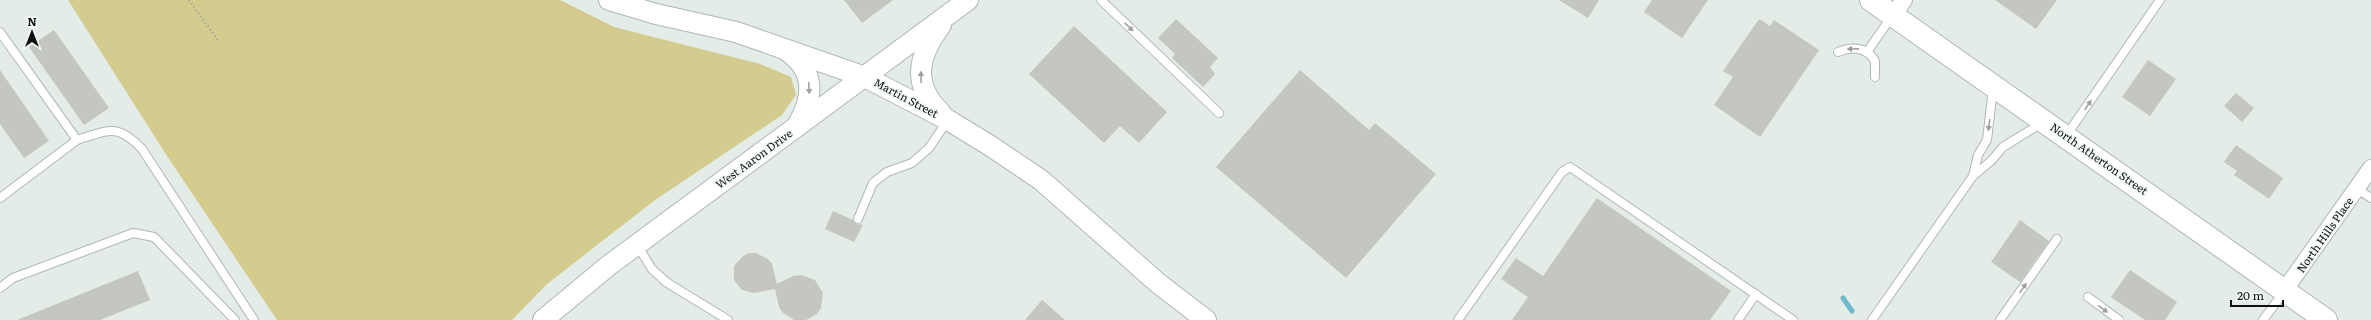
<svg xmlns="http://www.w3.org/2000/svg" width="2371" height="320" font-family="Literata,serif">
<rect width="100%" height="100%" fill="#e4ece7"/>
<path fill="#d4cb8e" d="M68,0H560L614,27L760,64L791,77L796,95L782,115L655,200L547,284L512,320H277L167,156Z"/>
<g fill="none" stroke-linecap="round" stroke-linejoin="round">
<path stroke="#6ebbce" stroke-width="5" d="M1843,298L1852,311"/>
</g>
<g fill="#c3c7bf">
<path d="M844,0H893L862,23Z"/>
<path d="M1559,0H1599L1588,18Z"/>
<path d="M1652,0H1708L1682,38L1644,12Z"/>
<path d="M1995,0H2057L2036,29Z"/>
<path d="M1176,19L1218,58L1210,67L1215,74L1203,87L1172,58L1175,54L1158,38Z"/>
<path d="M1759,19L1770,26L1774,20L1819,50L1760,137L1714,105L1733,77L1723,71Z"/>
<path d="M1074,26L1167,112L1139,143L1120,126L1104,143L1029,74Z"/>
<path d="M54,30L109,108L84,125L29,47Z"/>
<path d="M2148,60L2176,79L2150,116L2122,97Z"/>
<path d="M0,70L49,141L24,158L0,124Z"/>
<path d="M1300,70L1369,130L1375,123L1436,174L1346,278L1216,167Z"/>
<path d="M2236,93L2254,108L2242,122L2224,106Z"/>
<path d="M2236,145L2283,178L2269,199L2234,175L2237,171L2224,162Z"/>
<path d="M1597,198L1731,291L1710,320H1512L1528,297L1501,279L1516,258L1543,276Z"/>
<path d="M833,211L853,220L856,224L863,225L854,242L825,229Z"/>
<path d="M2020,220L2049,241L2020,282L1991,262Z"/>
<path d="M749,253H756L768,259L772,264L777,284L793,276L801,275L815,280L823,293L821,308L817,314L806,320H794L783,313L779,307L775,289L754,293L742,290L734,280V266L743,256Z"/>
<path d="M2130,270L2177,302L2165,320H2145L2111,297Z"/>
<path d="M138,271L150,300L100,320H17Z"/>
<path d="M1042,300L1065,320H1025Z"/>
</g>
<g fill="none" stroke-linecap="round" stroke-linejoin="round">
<g stroke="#b0b8b3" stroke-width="10">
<g id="service">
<path d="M1101,0L1219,113"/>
<path d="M0,32L77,140L0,198"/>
<path d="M1838,52C1852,46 1867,47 1875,61V77"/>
<path d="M1867,52L1892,16"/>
<path d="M2066,136L2160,0"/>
<path d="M77,140C109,130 117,123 142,149L254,320"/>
<path d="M1973,176L1978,155L1987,140L1993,88"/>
<path d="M2357,189L2371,198"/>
<path d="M858,219L873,183L887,172L912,163L929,148L948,120"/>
<path d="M637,245L652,269L666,282L728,320"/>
<path d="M0,288L13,278L133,233L154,237L235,320"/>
<path d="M2088,297L2119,320"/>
<path d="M1458,320L1562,172L1570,167L1793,320"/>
<path d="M1738,320L1756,294"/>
<path d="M1872,320L1973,176L1991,161L2003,147L2042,123"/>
<path d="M2000,320L2057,239"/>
<path d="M2263,320L2284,292"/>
</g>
</g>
<g stroke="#b0b8b3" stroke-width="18">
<g id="minor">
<path d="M1893,15L1904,0"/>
<path d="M2284,291L2371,168"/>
</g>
</g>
<g stroke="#b0b8b3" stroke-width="22">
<g id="tertiary">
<path d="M609,0L656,14L736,32L865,77L948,120L989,145L1041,180L1159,284L1206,320"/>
<path d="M787,51C817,71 813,99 797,126"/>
<path d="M941,113C911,84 918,56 941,25"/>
<path d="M543,320L608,266L968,0"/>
</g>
</g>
<g stroke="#b0b8b3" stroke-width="24">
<path id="primary" d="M1871,0L2326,320"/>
</g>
<path stroke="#9ca29e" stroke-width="2.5" stroke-dasharray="1 3" stroke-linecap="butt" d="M189,0L219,42"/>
<use href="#service" stroke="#fff" stroke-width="8"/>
<use href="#minor" stroke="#fff" stroke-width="16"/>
<use href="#tertiary" stroke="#fff" stroke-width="20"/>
<use href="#primary" stroke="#fff" stroke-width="22"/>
</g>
<defs><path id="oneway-solid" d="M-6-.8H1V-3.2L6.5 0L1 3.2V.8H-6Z"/></defs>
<g fill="#9fa09f">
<use href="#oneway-solid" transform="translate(1129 27) rotate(44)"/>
<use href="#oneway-solid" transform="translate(1853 49) rotate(179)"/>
<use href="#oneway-solid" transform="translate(921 77) rotate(-91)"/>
<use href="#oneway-solid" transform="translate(809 88) rotate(87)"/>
<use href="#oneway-solid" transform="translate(2088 105) rotate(-55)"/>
<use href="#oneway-solid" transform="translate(1989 125) rotate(98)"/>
<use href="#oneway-solid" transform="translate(2023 288) rotate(-55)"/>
<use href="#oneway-solid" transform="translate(2103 309) rotate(36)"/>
</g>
<g text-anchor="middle" stroke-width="4" stroke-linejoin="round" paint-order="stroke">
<g font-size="11" fill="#0f1210" stroke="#f1faf4">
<text transform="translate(906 98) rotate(28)" y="4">Martin Street</text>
<text transform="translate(754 159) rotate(-36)" y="4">West Aaron Drive</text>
<text transform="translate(2099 159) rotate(35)" y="4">North Atherton Street</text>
<text transform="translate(2325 235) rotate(-55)" y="4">North Hills Place</text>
</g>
</g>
<g transform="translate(32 32)" stroke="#f1faf4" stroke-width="3" paint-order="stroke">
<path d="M0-3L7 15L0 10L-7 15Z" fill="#0f1210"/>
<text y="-6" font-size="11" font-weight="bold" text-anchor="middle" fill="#0f1210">N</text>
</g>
<path d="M2231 300v6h52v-6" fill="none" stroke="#0f1210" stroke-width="2"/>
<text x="2237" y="300" font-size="12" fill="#0f1210" stroke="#f1faf4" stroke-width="3" paint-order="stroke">20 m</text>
</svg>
